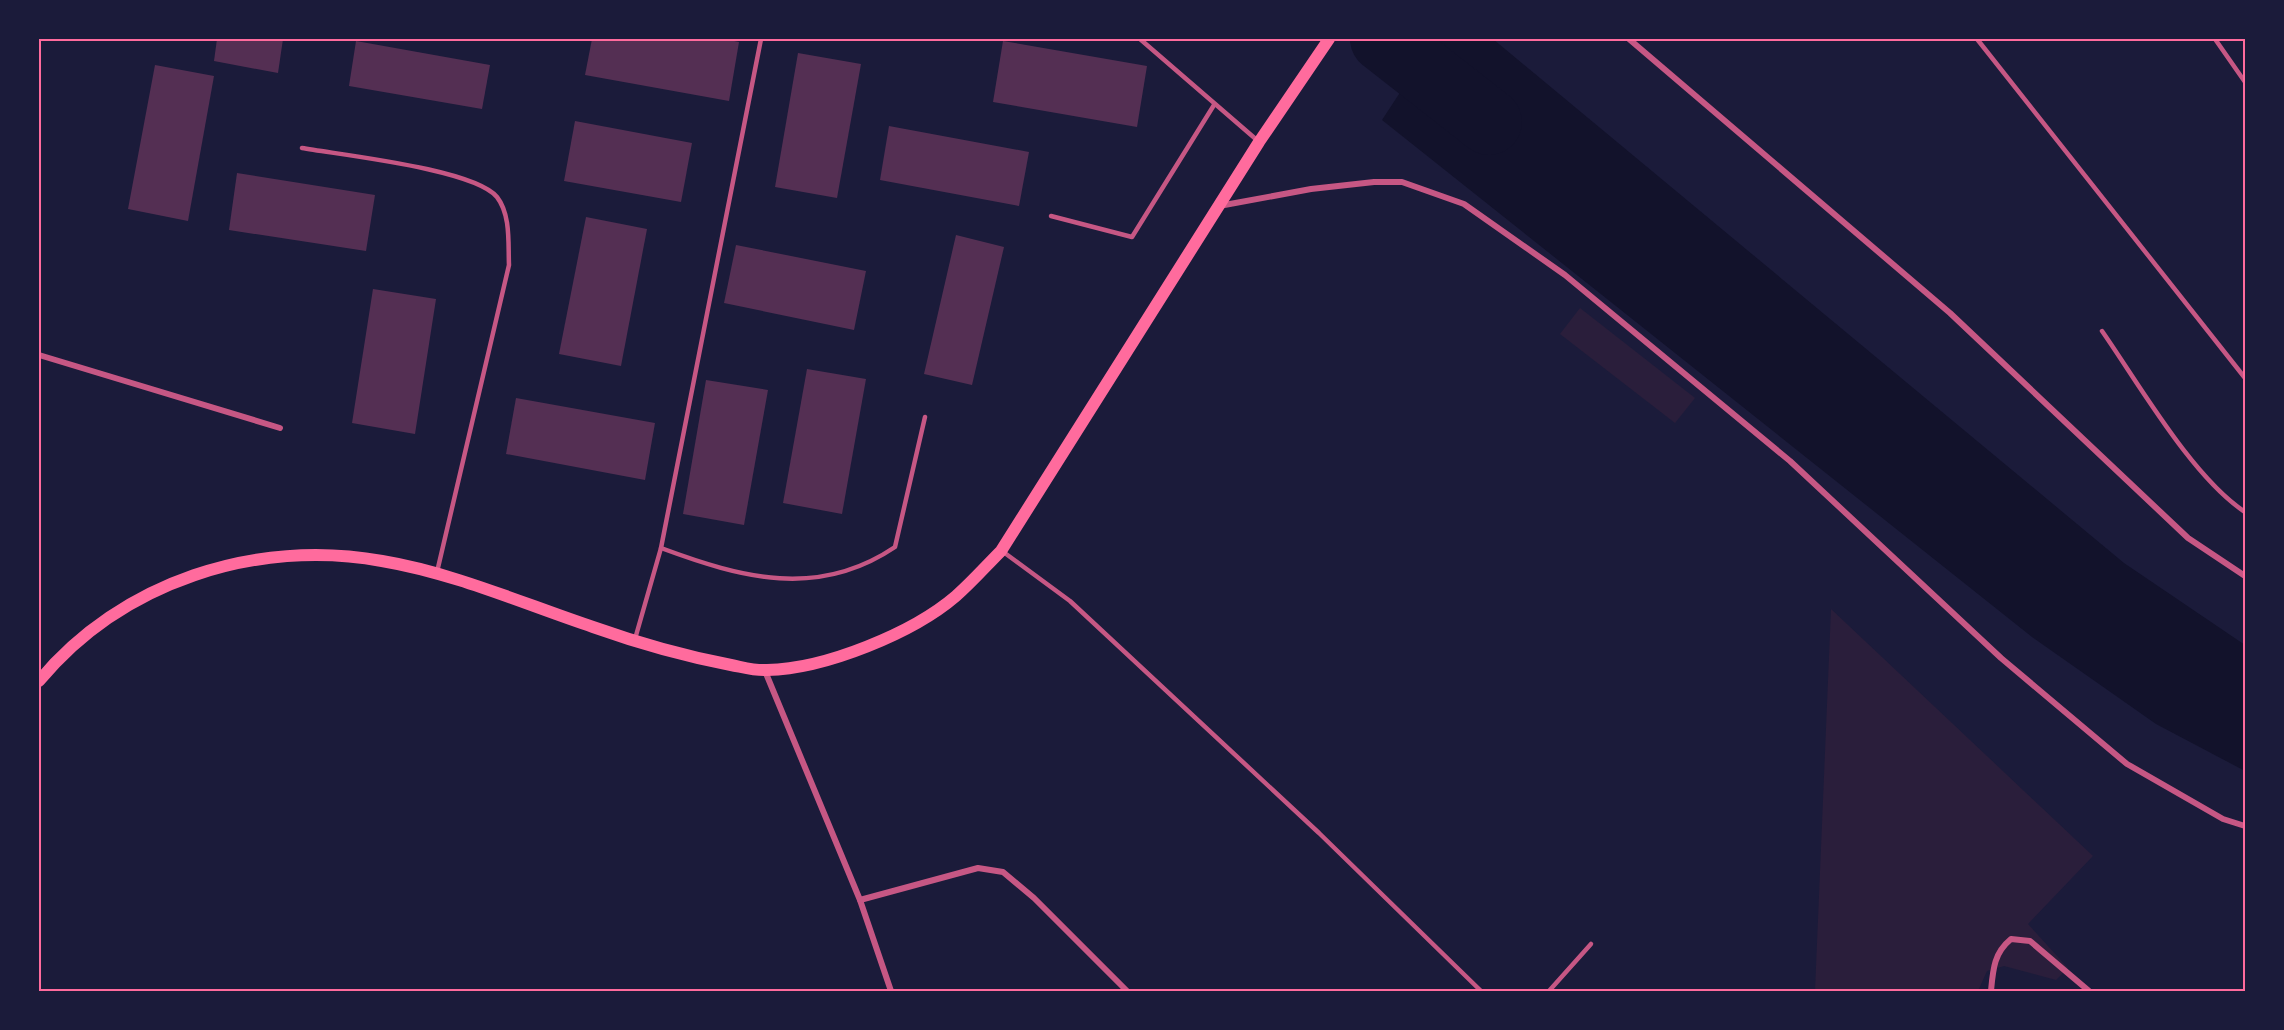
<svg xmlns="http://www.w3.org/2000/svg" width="2284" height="1030" font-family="'Public Sans',sans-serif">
<rect width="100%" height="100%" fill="#1b1b3a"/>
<g fill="#2a1e3b">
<path d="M1580,308L1695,398L1675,423L1560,334Z"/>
<path d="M1831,609L2093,856L2028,924L2068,968L2056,980L2004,966L1987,971L1978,991H1815Z"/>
</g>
<path fill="#12122b" d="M1435,39H1493L2124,563L2245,645V771L2156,724L2032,637L1382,120Z"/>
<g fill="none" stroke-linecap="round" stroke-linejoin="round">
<path stroke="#12122b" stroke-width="66" d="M1383,39L1489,122"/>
</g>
<g fill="#542f53">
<path d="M217,39H283L278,73L214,61Z"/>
<path d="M592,39H725L739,42L729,101L585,75Z"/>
<path d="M356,41L490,65L482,109L349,86Z"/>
<path d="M1003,41L1147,66L1137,127L993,102Z"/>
<path d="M798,53L861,64L837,198L775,187Z"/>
<path d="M155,65L214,76L188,221L128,209Z"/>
<path d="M575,121L692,143L681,202L564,181Z"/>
<path d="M889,126L1029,152L1019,206L880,180Z"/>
<path d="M237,173L375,195L366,251L229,230Z"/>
<path d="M586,217L647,229L621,366L559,354Z"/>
<path d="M956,235L1004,247L972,385L924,374Z"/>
<path d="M736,245L866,271L854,330L724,303Z"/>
<path d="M373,289L436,299L415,434L352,423Z"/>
<path d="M807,369L866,379L842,514L783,503Z"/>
<path d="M706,380L768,390L744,525L683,514Z"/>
<path d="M516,398L655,423L645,480L506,454Z"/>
</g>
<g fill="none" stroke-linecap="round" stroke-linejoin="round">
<g stroke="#c65784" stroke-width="4.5">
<path d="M1140,39L1258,141"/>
<path d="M1977,39L2245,378"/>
<path d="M2215,39L2245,82"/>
<path d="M302,148C341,155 474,169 497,197C511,215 508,244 509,265L437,572"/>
<path d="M1051,216L1132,237L1214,105"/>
<path d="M2102,331C2139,384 2192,477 2245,512"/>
<path d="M661,548C742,578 818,599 895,547L925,417"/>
<path d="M1002,551L1070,601L1319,833L1481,991"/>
<path d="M635,639L661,548L761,39"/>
<path d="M1549,991L1591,944"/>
</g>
<g stroke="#c65784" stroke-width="6">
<path d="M1629,39L1950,313L2188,538L2245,576"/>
<path d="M1219,206L1311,189L1374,182H1402L1464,204L1565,275L1790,461L2001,658L2127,764L2223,819L2245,826"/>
<path d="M39,355L280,428"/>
<path d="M765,671L860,900L891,991"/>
<path d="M860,900L978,868L1003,872L1034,898L1127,991"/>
<path d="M1991,991C1993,969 1994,953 2011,939L2030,941L2089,991"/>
</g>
<path stroke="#ff6b9d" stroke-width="12" d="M39,681C121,582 256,538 382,561C454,573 524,604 593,627C638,643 684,656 731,665C742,667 755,671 767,670C825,669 913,633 956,596C972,582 986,566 1001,551L1259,142L1329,39"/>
</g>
<rect width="2284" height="1030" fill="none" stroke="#1b1b3a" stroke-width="81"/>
<rect x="40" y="40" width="2204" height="950" fill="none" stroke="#ff6b9d" stroke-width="2"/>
</svg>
